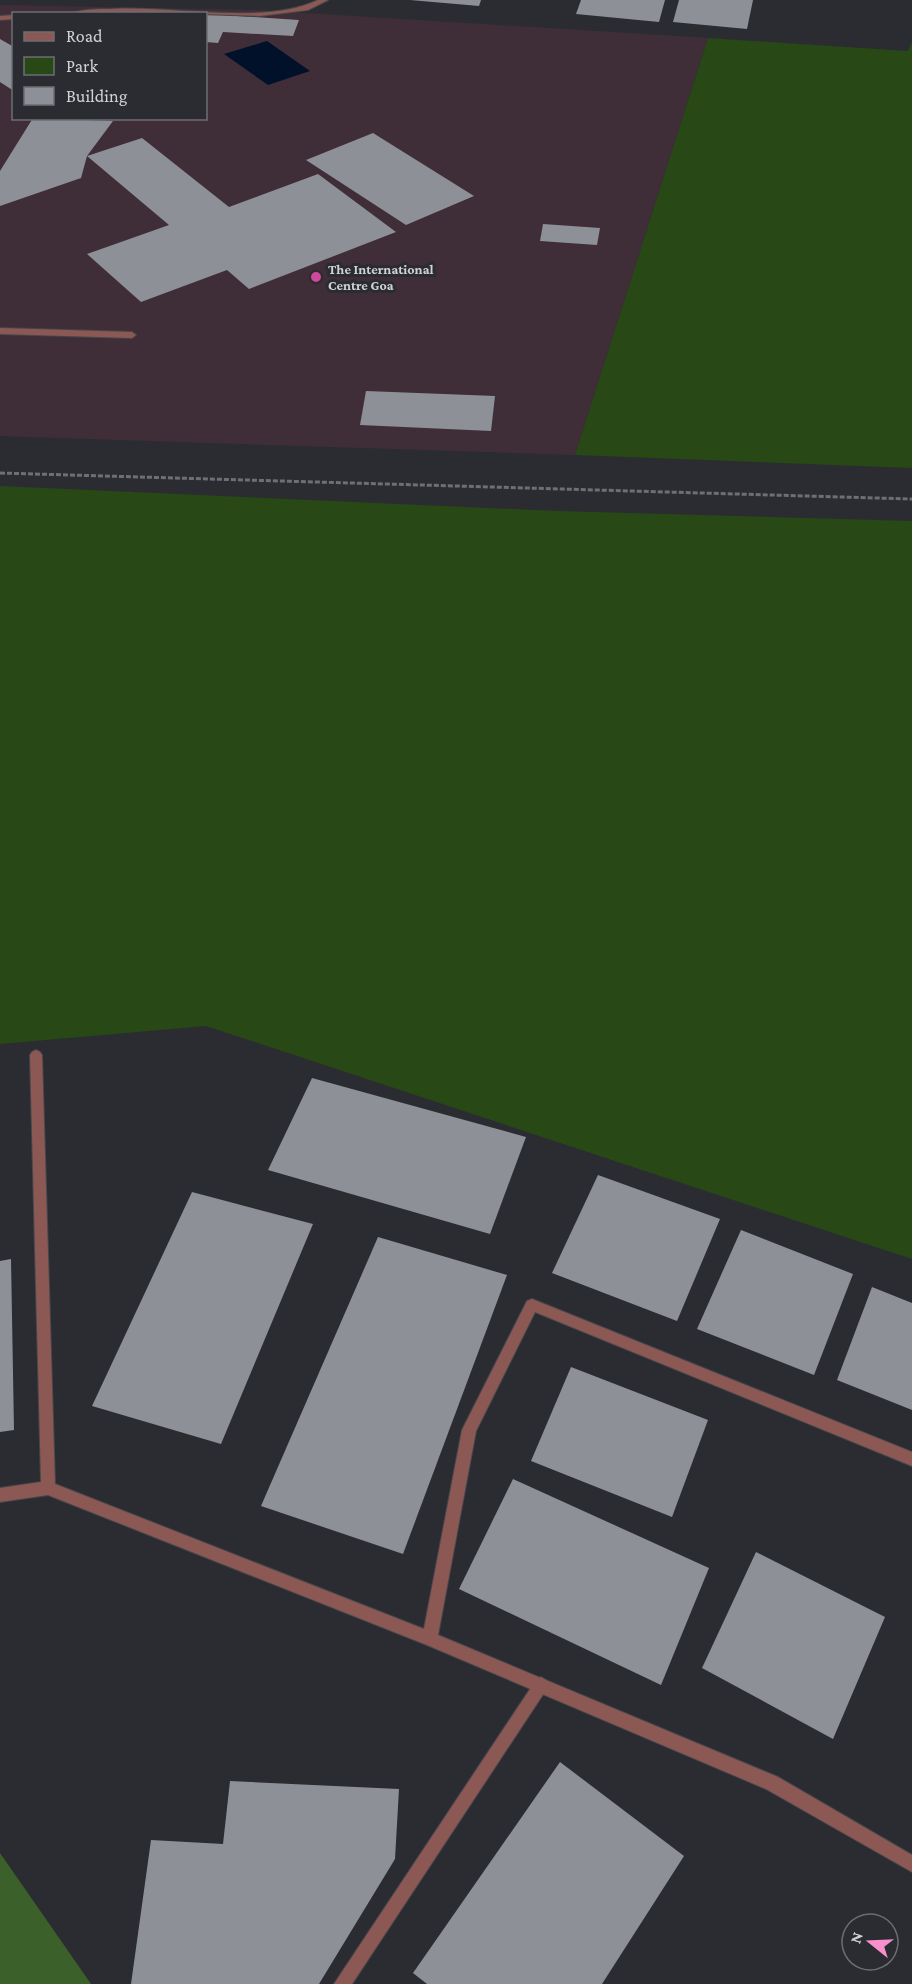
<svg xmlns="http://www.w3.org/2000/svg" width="912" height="1984" font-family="'Crimson Pro',serif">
<rect width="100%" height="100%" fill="#2b2c32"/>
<path fill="#3f2e38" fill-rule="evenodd" d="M0,5L257,10L708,38L575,455L0,436ZM14,14H206V118H14Z"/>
<g fill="#284816">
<path d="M708,38L908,51L912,42V468L575,455Z"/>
<path d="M0,486L557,511L912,521V1259L206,1026L0,1044Z"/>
</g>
<path fill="#3c6029" d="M0,1853L91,1984H0Z"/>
<path fill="#011129" d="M267,41L310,71L268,85L224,54Z"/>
<g fill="#8e9097">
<path d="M410,0H481L479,6Z"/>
<path d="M581,0H665L659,22L576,14Z"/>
<path d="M679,0H753L747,29L673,22Z"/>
<path d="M206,14L299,20L293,36L223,32L218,43L206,42Z"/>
<path d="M0,39L14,47V91L0,82Z"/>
<path d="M33,118L113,121L87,156L81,178L0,206V171Z"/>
<path d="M373,133L474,196L406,225L306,160Z"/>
<path d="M142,138L229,207L318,174L396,232L249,289L227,270L141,302L87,254L169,225L87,156Z"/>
<path d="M543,224L600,228L597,245L540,241Z"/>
<path d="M366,391L495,396L491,431L360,425Z"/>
<path d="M312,1078L526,1137L490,1234L268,1170Z"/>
<path d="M598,1175L720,1219L677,1321L552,1273Z"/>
<path d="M192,1192L313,1224L221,1444L92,1406Z"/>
<path d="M741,1230L853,1274L814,1375L697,1329Z"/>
<path d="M378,1237L507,1275L403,1554L261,1506Z"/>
<path d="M11,1259L14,1430L0,1432V1261Z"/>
<path d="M872,1287L912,1303V1410L837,1380Z"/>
<path d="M571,1367L708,1420L672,1517L531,1461Z"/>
<path d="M513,1479L709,1568L661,1685L459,1589Z"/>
<path d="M756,1552L885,1617L833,1739L702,1668Z"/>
<path d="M560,1762L684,1856L602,1984H427L413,1973Z"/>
<path d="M230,1781L399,1789L395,1859L319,1984H131L151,1840L223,1844Z"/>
</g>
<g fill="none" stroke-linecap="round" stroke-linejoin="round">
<g stroke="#46474c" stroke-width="2">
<g id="lane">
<path d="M318,0H328L308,10L260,16L133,12L70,14C81,9 98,9 111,9C172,5 264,26 318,0Z"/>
<path d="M14,15V19L0,20V16Z"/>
<path d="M0,328L132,332L136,335L132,338L0,334Z"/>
<path d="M541,1677L546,1680L549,1685L546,1690L352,1984H334L536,1680Z"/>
</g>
</g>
<g stroke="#46474c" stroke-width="2">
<path id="street" d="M36,1050L40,1052L42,1055L55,1484L424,1629L462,1430L527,1301L532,1299L912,1452V1466L535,1312L476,1431L438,1635L778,1777L912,1855V1872L766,1789L427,1645L48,1495L0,1502V1488L41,1482L30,1055L32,1052Z"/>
</g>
<path stroke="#6e6f74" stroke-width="3" stroke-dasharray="5 2" stroke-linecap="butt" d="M0,473L912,499"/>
<use href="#lane" fill="#8c5853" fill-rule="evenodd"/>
<use href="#street" fill="#8c5853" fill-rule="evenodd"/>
</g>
<circle fill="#d1479c" stroke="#2b2c32" stroke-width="2" cx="316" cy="277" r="6"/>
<g text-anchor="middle" stroke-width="6" stroke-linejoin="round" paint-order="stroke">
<g font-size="14" font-weight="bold" fill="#d1d2d6" stroke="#2b2c32" text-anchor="start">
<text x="328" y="274">The International<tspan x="328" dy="16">Centre Goa</tspan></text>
</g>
</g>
<rect x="12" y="12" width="195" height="108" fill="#2b2c32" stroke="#6d6e74" stroke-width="1.5"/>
<rect x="24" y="32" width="30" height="9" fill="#8c5853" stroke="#6d6e74" stroke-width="1.5"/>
<text x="66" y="42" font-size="18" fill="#d1d2d6">Road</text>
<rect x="24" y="57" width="30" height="18" fill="#284816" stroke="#6d6e74" stroke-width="1.5"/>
<text x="66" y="72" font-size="18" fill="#d1d2d6">Park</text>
<rect x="24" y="87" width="30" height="18" fill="#8e9097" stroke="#6d6e74" stroke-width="1.5"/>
<text x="66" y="102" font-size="18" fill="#d1d2d6">Building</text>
<g transform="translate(870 1942) rotate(288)"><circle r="28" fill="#2b2c32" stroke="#6d6e74" stroke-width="1.5"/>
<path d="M0-4.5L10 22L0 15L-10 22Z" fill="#f890cb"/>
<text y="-9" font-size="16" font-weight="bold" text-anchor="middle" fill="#d1d2d6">N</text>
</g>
</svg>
